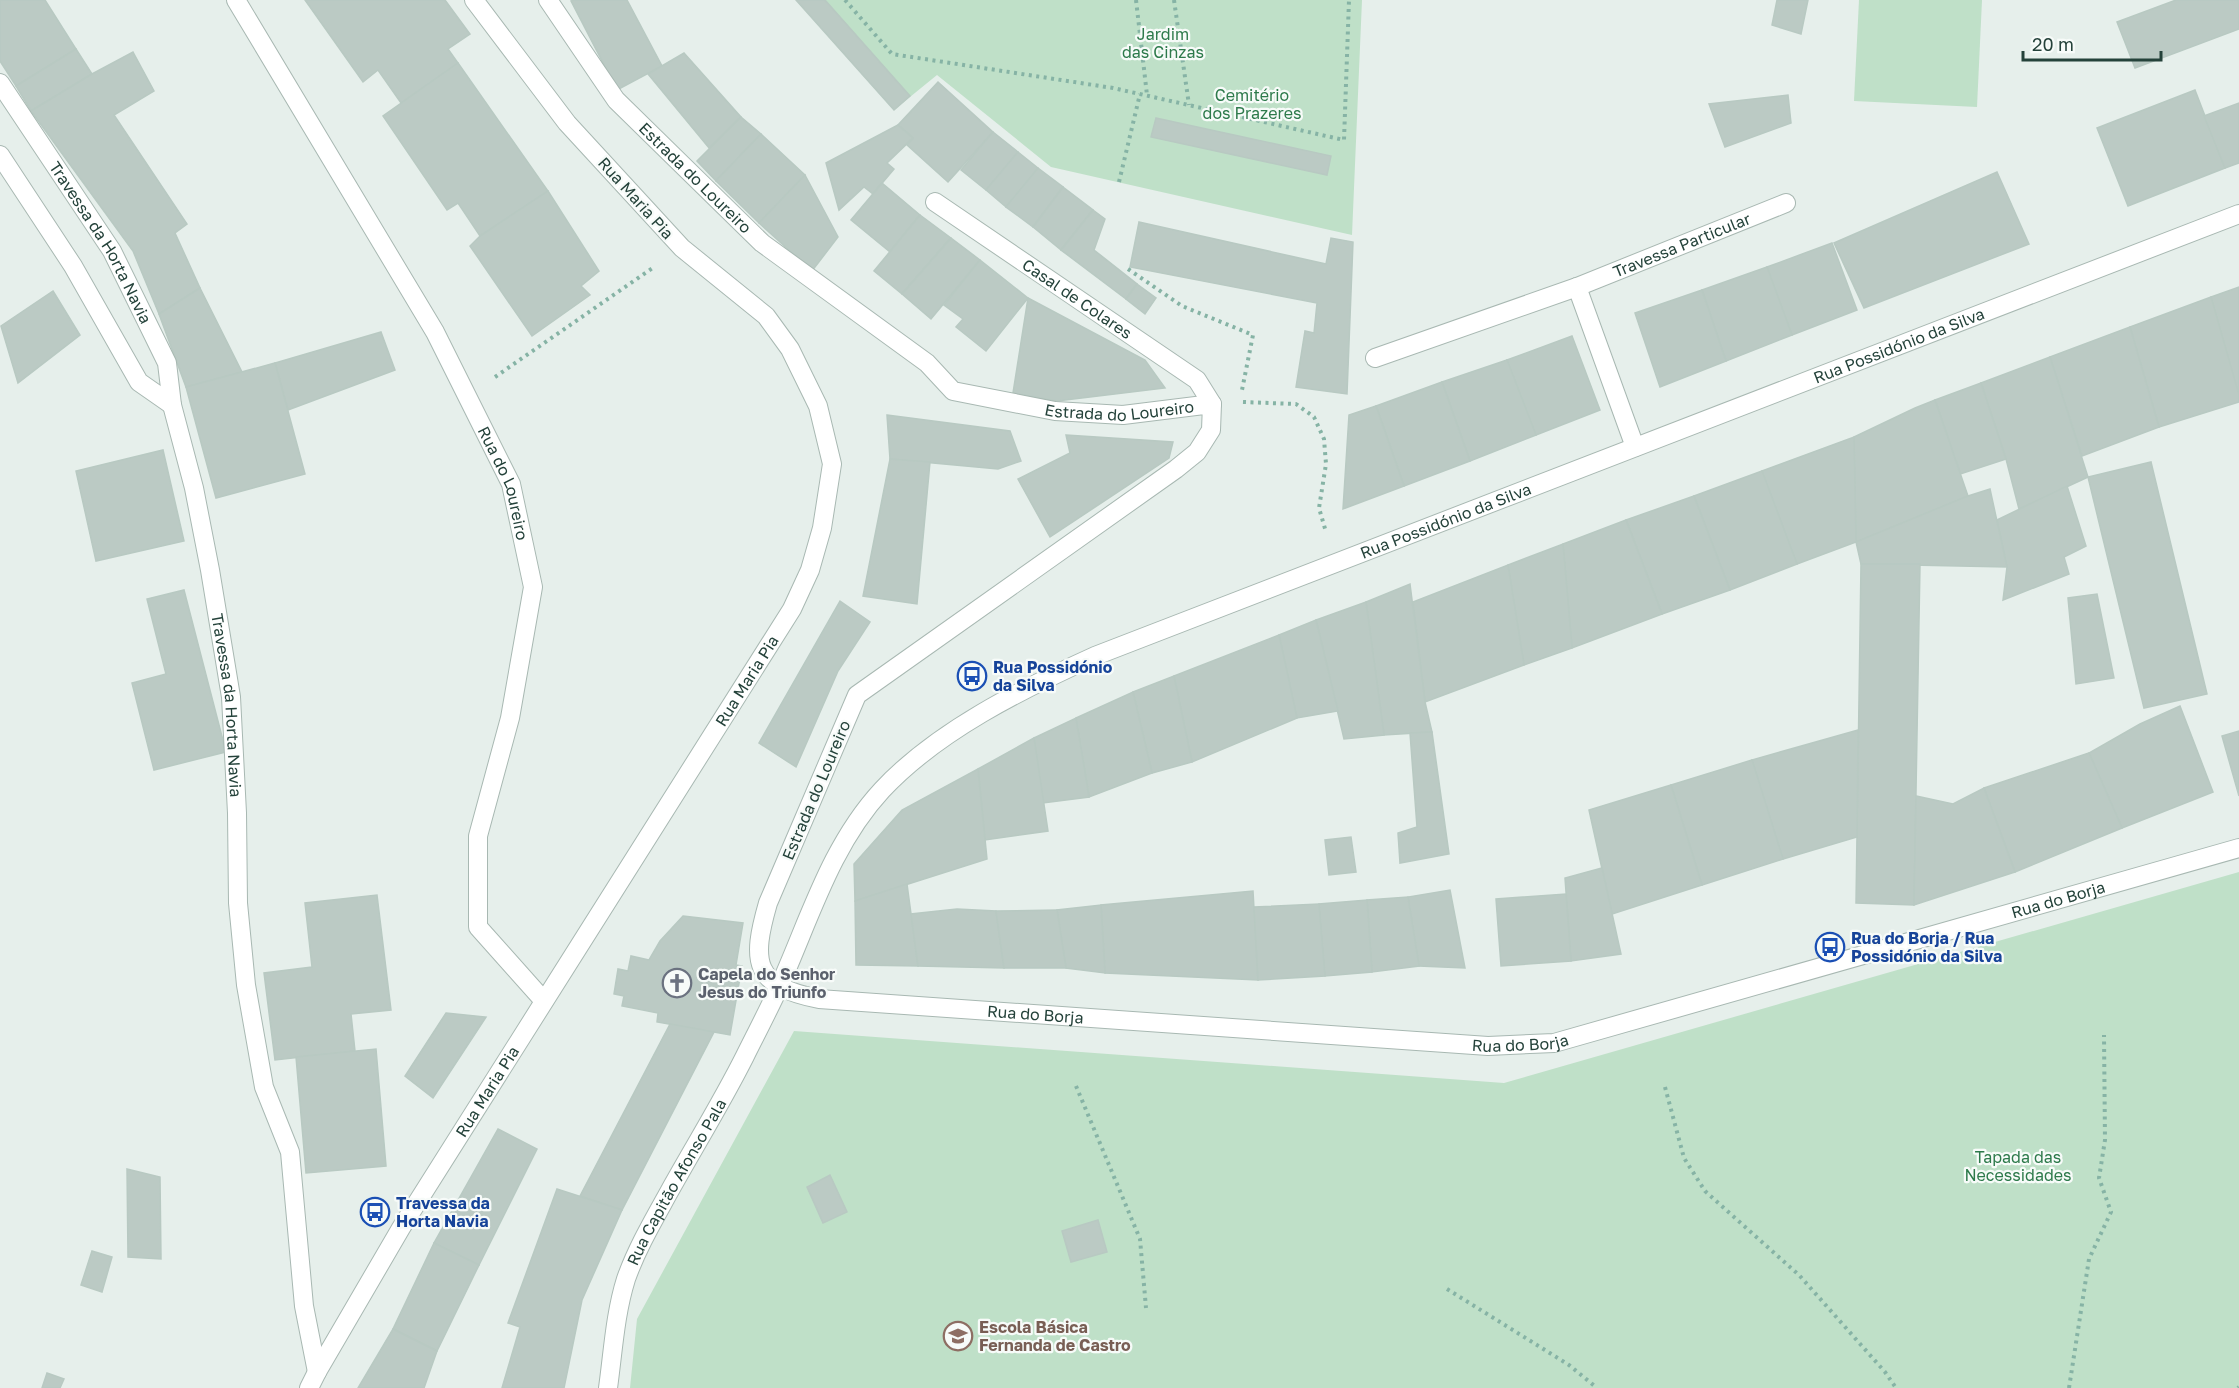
<svg xmlns="http://www.w3.org/2000/svg" width="2239" height="1388" font-family="'Golos Text',sans-serif">
<rect width="100%" height="100%" fill="#e6efeb"/>
<g fill="#bfe0c8">
<path d="M796,0H1362L1352,235L1051,167L937,75L894,110Z"/>
<path d="M1859,0H1982L1977,107L1854,101Z"/>
<path d="M2239,872V1388H630L637,1319L794,1031L1504,1083Z"/>
</g>
<g fill="#bbcac4" stroke="#b8c9c2" stroke-width="1.5">
<path d="M0,0H45L76,49L16,86L0,61Z"/>
<path d="M305,0H445L470,34L448,49L458,63L401,103L378,70L363,82Z"/>
<path d="M574,0H627L662,66L617,90L571,1Z"/>
<path d="M796,0H825L910,96L894,110Z"/>
<path d="M1777,0H1808L1801,34L1772,25Z"/>
<path d="M2176,0H2239V29L2135,68L2117,22Z"/>
<path d="M76,49L92,74L31,111L16,86Z"/>
<path d="M133,52L154,91L114,115L187,224L175,233L200,288L159,314L133,251L31,111L92,74Z"/>
<path d="M684,53L741,117L709,148L648,74Z"/>
<path d="M458,63L548,191L480,236L458,203L447,210L383,116Z"/>
<path d="M938,82L993,132L948,182L907,145L913,138L898,125Z"/>
<path d="M2195,90L2225,168L2128,206L2097,128Z"/>
<path d="M1788,95L1791,123L1725,147L1709,104Z"/>
<path d="M2239,103V163L2225,168L2204,116Z"/>
<path d="M741,117L761,134L716,181L697,161Z"/>
<path d="M1156,118L1331,156L1327,175L1151,137Z"/>
<path d="M898,125L913,138L887,163L894,169L873,194L864,187L839,210L826,163Z"/>
<path d="M993,132L1018,152L986,190L961,170Z"/>
<path d="M761,134L805,175L759,223L716,181Z"/>
<path d="M1018,152L1038,168L1006,207L986,190Z"/>
<path d="M1038,168L1063,187L1033,227L1006,207Z"/>
<path d="M1997,172L2029,244L1864,308L1834,243Z"/>
<path d="M805,175L838,237L812,271L759,223Z"/>
<path d="M882,183L920,215L890,252L851,220Z"/>
<path d="M1063,187L1093,210L1061,250L1033,227Z"/>
<path d="M548,191L599,271L581,286L590,295L532,336L470,246L480,236Z"/>
<path d="M1093,210L1105,219L1094,250L1137,284L1126,299L1061,250Z"/>
<path d="M920,215L951,238L902,294L874,271Z"/>
<path d="M1139,222L1326,264L1331,238L1353,242L1347,394L1296,387L1305,331L1314,333L1317,303L1130,267Z"/>
<path d="M951,238L980,260L931,319L902,294Z"/>
<path d="M1832,243L1857,310L1792,335L1767,267Z"/>
<path d="M980,260L1028,298L986,351L956,327L963,319L944,305Z"/>
<path d="M1767,267L1792,335L1726,361L1702,290Z"/>
<path d="M1137,284L1156,298L1145,314L1126,299Z"/>
<path d="M2239,287V395L2211,297Z"/>
<path d="M200,288L242,372L186,387L159,314Z"/>
<path d="M1702,290L1726,361L1660,387L1635,313Z"/>
<path d="M53,291L80,335L18,383L1,326Z"/>
<path d="M2211,297L2239,395V402L2159,427L2130,327Z"/>
<path d="M1028,298L1145,360L1165,388L1057,401L1013,393Z"/>
<path d="M2130,327L2159,427L2082,456L2050,357Z"/>
<path d="M381,332L395,370L288,410L275,363Z"/>
<path d="M1572,336L1600,410L1536,435L1507,360Z"/>
<path d="M2050,357L2088,477L2019,509L2006,459L1981,383Z"/>
<path d="M1507,360L1536,435L1470,461L1442,382Z"/>
<path d="M275,363L305,474L216,498L186,387Z"/>
<path d="M1442,382L1470,461L1404,486L1376,406Z"/>
<path d="M1981,383L2006,459L1960,474L1935,400Z"/>
<path d="M1935,400L1968,496L1856,542L1854,437L1915,408Z"/>
<path d="M1376,406L1404,486L1343,509L1349,415Z"/>
<path d="M887,415L1010,431L1021,461L998,469L890,459Z"/>
<path d="M1066,435L1173,442L1169,458L1050,537L1018,479L1070,453Z"/>
<path d="M1854,437L1856,542L1797,564L1762,471Z"/>
<path d="M163,450L184,541L96,561L76,471Z"/>
<path d="M890,459L930,462L917,604L863,596Z"/>
<path d="M2151,462L2207,694L2144,708L2088,477Z"/>
<path d="M1762,471L1797,564L1730,590L1694,496Z"/>
<path d="M2067,486L2086,546L2064,557L2069,574L2003,600L2007,567L1997,520Z"/>
<path d="M1990,489L2007,567L1861,564L1856,542L1968,496Z"/>
<path d="M1694,496L1730,590L1662,614L1626,520Z"/>
<path d="M1626,520L1662,614L1572,648L1563,544Z"/>
<path d="M1563,544L1572,648L1524,665L1508,565Z"/>
<path d="M1861,564H1920L1914,905L1856,903Z"/>
<path d="M1508,565L1524,665L1425,702L1413,602Z"/>
<path d="M1410,584L1425,702L1432,732L1384,735L1366,602Z"/>
<path d="M184,590L226,752L154,770L132,683L166,674L147,599Z"/>
<path d="M2097,594L2114,678L2076,684L2068,598Z"/>
<path d="M840,601L870,622L838,671L796,767L759,743Z"/>
<path d="M1366,602L1384,735L1344,739L1316,620Z"/>
<path d="M1316,620L1338,711L1297,718L1279,635Z"/>
<path d="M1279,635L1297,718L1192,762L1174,676Z"/>
<path d="M1174,676L1192,762L1152,773L1133,692Z"/>
<path d="M1133,692L1152,773L1089,797L1076,718Z"/>
<path d="M2180,706L2213,792L2122,828L2089,753L2140,724Z"/>
<path d="M1076,718L1089,797L1043,803L1034,738Z"/>
<path d="M1858,730L1857,837L1783,859L1752,760Z"/>
<path d="M2239,731V796L2222,736Z"/>
<path d="M1432,732L1449,854L1400,863L1398,833L1417,827L1410,733Z"/>
<path d="M1034,738L1048,831L985,840L978,769Z"/>
<path d="M2089,753L2122,828L2015,872L1984,788Z"/>
<path d="M1752,760L1783,859L1702,885L1671,785Z"/>
<path d="M978,769L987,859L855,901L854,864L902,810Z"/>
<path d="M1671,785L1702,885L1612,914L1589,810Z"/>
<path d="M1984,788L2015,872L1914,905L1916,796L1953,804Z"/>
<path d="M1351,837L1356,872L1329,875L1325,840Z"/>
<path d="M1602,868L1621,954L1571,961L1565,878Z"/>
<path d="M907,884L918,966L856,965L855,901Z"/>
<path d="M1450,890L1465,968L1419,966L1408,897Z"/>
<path d="M1253,891L1258,980L1105,973L1101,905Z"/>
<path d="M1566,894L1571,961L1501,966L1496,899Z"/>
<path d="M377,895L391,1010L351,1014L355,1051L275,1060L264,973L312,967L305,903Z"/>
<path d="M1408,897L1419,966L1372,972L1367,900Z"/>
<path d="M1367,900L1372,972L1325,976L1319,904Z"/>
<path d="M1319,904L1325,976L1258,980L1254,907Z"/>
<path d="M1101,905L1105,973L1066,968L1057,910Z"/>
<path d="M957,909L996,911L1004,968L918,966L911,914Z"/>
<path d="M1057,910L1066,968H1004L996,911Z"/>
<path d="M683,916L743,923L736,965L742,966L730,1035L657,1022L658,1013L622,1006L624,996L614,994L618,969L628,971L631,956L649,960L660,941Z"/>
<path d="M446,1013L486,1017L433,1098L405,1076Z"/>
<path d="M670,1024L714,1032L622,1210L580,1196Z"/>
<path d="M376,1049L386,1166L306,1173L296,1057Z"/>
<path d="M498,1129L537,1149L479,1265L434,1243Z"/>
<path d="M127,1169L160,1177L161,1259L128,1257Z"/>
<path d="M830,1175L847,1212L823,1223L807,1187Z"/>
<path d="M557,1189L622,1210L582,1300L564,1388H502L520,1327L508,1323Z"/>
<path d="M1098,1220L1107,1252L1071,1262L1062,1231Z"/>
<path d="M434,1243L479,1265L437,1351L393,1329Z"/>
<path d="M92,1251L112,1257L102,1292L81,1285Z"/>
<path d="M393,1329L437,1351L424,1388H358Z"/>
<path d="M47,1373L64,1379L60,1388H42Z"/>
</g>
<g fill="none" stroke-linecap="round" stroke-linejoin="round">
<g stroke="#a8b8b2" stroke-width="20">
<g id="minor">
<path id="s1" d="M236,0L435,332L511,484L533,587L510,718L478,836V927L544,1001"/>
<path id="s2" d="M548,0L616,100L762,243L927,363L953,391L1055,411L1123,415L1212,404L1211,430L1197,452L1176,469L857,695L768,903C751,962 753,986 819,999L1488,1046L1554,1043L2239,848"/>
<path id="s3" d="M0,83L112,251L167,363L172,405L194,488L210,570L231,697L237,813L238,903L246,985L264,1087L290,1152L304,1306L317,1372"/>
<path d="M0,155L73,266L139,382L172,405"/>
<path id="s4" d="M935,202L1197,380L1212,404"/>
<path d="M1577,287L1635,447"/>
<path id="s5" d="M1375,358L1577,287L1786,203"/>
<path id="s6" d="M309,1388L317,1372L401,1228L792,609L810,570L822,528L832,464L818,406L790,349L766,316L682,248L567,123L474,0"/>
<path id="s7" d="M608,1388C613,1352 615,1314 626,1279C637,1248 653,1221 669,1192C694,1147 722,1102 745,1056C757,1032 769,1009 780,985C810,918 831,845 882,790C937,731 1022,689 1095,656L2239,214"/>
</g>
</g>
<g stroke="#86b3a5" stroke-width="4" stroke-dasharray="3 4.5" stroke-linecap="butt">
<path d="M845,0L892,54L1113,88L1344,140L1349,0"/>
<path d="M1136,0L1147,95"/>
<path d="M1174,0L1189,105"/>
<path d="M1119,182L1140,94"/>
<path d="M1128,269L1182,306L1253,335L1242,390"/>
<path d="M495,377L654,267"/>
<path d="M1243,402L1296,404L1314,417L1324,439L1326,464L1319,508L1326,532"/>
<path d="M1076,1086L1140,1239L1146,1308"/>
<path d="M1665,1087L1684,1158L1705,1191L1799,1275L1885,1372L1896,1388"/>
<path d="M1447,1289L1569,1365L1597,1388"/>
<path d="M2069,1388L2089,1259L2111,1212L2099,1178L2105,1140L2104,1035"/>
<path d="M2238,1388L2239,1387"/>
</g>
<use href="#minor" stroke="#fff" stroke-width="18"/>
</g>
<defs>
<g id="bus-ring" transform="scale(1.5)"><circle r="9.5" fill="#f7fbf9" stroke="#1a4fb4" stroke-width="1.5"/><path d="M-5-6H5V4H4V6H2V4H-2V6H-4V4H-5ZM-3.5-4V0h7V-4ZM-3.5 1.2v1.5H-2V1.2ZM2 1.2v1.5H3.5V1.2Z" fill="#1a4fb4"/></g>
<g id="church-ring" transform="scale(1.5)"><circle r="9.5" fill="#f7fbf9" stroke="#6b7280" stroke-width="1.5"/><path d="M-1.2-6h2.4v3.5h3.3v2.4h-3.3V6h-2.4V-.1h-3.3v-2.4h3.3Z" fill="#6b7280"/></g>
<g id="school-ring" transform="scale(1.5)"><circle r="9.5" fill="#f7fbf9" stroke="#8d6e63" stroke-width="1.5"/><path d="M0-5L7-2L0 1L-7-2ZM-4 1L0 2.5L4 1V4Q0 6-4 4Z" fill="#8d6e63"/></g>
</defs>
<g fill-rule="evenodd">
<use href="#bus-ring" x="972" y="676"/>
<use href="#bus-ring" x="1830" y="947"/>
<use href="#church-ring" x="677" y="983"/>
<use href="#bus-ring" x="375" y="1212"/>
<use href="#school-ring" x="958" y="1336"/>
</g>
<g text-anchor="middle" stroke-width="4.5" stroke-linejoin="round" paint-order="stroke">
<g font-size="16" fill="#2d7a4b" stroke="#f7fbf9">
<text x="1163" y="40">Jardim<tspan x="1163" dy="18">das Cinzas</tspan></text>
<text x="1252" y="101">Cemitério<tspan x="1252" dy="18">dos Prazeres</tspan></text>
<text x="2018" y="1163">Tapada das<tspan x="2018" dy="18">Necessidades</tspan></text>
</g>
<g font-size="16" fill="#24423a" stroke="#f7fbf9">
<text dy="6" stroke="none"><textPath href="#s2" startOffset="232">Estrada do Loureiro</textPath></text>
<text transform="translate(636 198) rotate(48)" y="6">Rua Maria Pia</text>
<text dy="6" stroke="none"><textPath href="#s3" startOffset="189">Travessa da Horta Navia</textPath></text>
<text dy="6" stroke="none"><textPath href="#s5" startOffset="327">Travessa Particular</textPath></text>
<text dy="6" stroke="none"><textPath href="#s4" startOffset="172">Casal de Colares</textPath></text>
<text dy="6" stroke="none"><textPath href="#s7" startOffset="1779">Rua Possidónio da Silva</textPath></text>
<text dy="6" stroke="none"><textPath href="#s2" startOffset="736">Estrada do Loureiro</textPath></text>
<text dy="6" stroke="none"><textPath href="#s1" startOffset="554">Rua do Loureiro</textPath></text>
<text dy="6" stroke="none"><textPath href="#s7" startOffset="1293">Rua Possidónio da Silva</textPath></text>
<text dy="6" stroke="none"><textPath href="#s6" startOffset="832">Rua Maria Pia</textPath></text>
<text dy="6" stroke="none"><textPath href="#s3" startOffset="675">Travessa da Horta Navia</textPath></text>
<text transform="translate(816 790) rotate(-67)" y="6">Estrada do Loureiro</text>
<text dy="6" stroke="none"><textPath href="#s2" startOffset="2920">Rua do Borja</textPath></text>
<text dy="6" stroke="none"><textPath href="#s2" startOffset="1876">Rua do Borja</textPath></text>
<text dy="6" stroke="none"><textPath href="#s2" startOffset="2362">Rua do Borja</textPath></text>
<text dy="6" stroke="none"><textPath href="#s6" startOffset="346">Rua Maria Pia</textPath></text>
<text dy="6" stroke="none"><textPath href="#s7" startOffset="220">Rua Capitão Afonso Pala</textPath></text>
</g>
<g font-size="16" font-weight="bold" fill="#164399" stroke="#f7fbf9" text-anchor="start">
<text x="993" y="673">Rua Possidónio<tspan x="993" dy="18">da Silva</tspan></text>
<text x="1851" y="944">Rua do Borja / Rua<tspan x="1851" dy="18">Possidónio da Silva</tspan></text>
<text x="396" y="1209">Travessa da<tspan x="396" dy="18">Horta Navia</tspan></text>
</g>
<g font-size="16" font-weight="bold" fill="#5b616d" stroke="#f7fbf9" text-anchor="start">
<text x="698" y="980">Capela do Senhor<tspan x="698" dy="18">Jesus do Triunfo</tspan></text>
</g>
<g font-size="16" font-weight="bold" fill="#785e54" stroke="#f7fbf9" text-anchor="start">
<text x="979" y="1333">Escola Básica<tspan x="979" dy="18">Fernanda de Castro</tspan></text>
</g>
</g>
<path d="M2023 51v9h138v-9" fill="none" stroke="#24423a" stroke-width="3"/>
<text x="2032" y="51" font-size="18" fill="#24423a" stroke="#f7fbf9" stroke-width="4.5" paint-order="stroke">20 m</text>
</svg>
